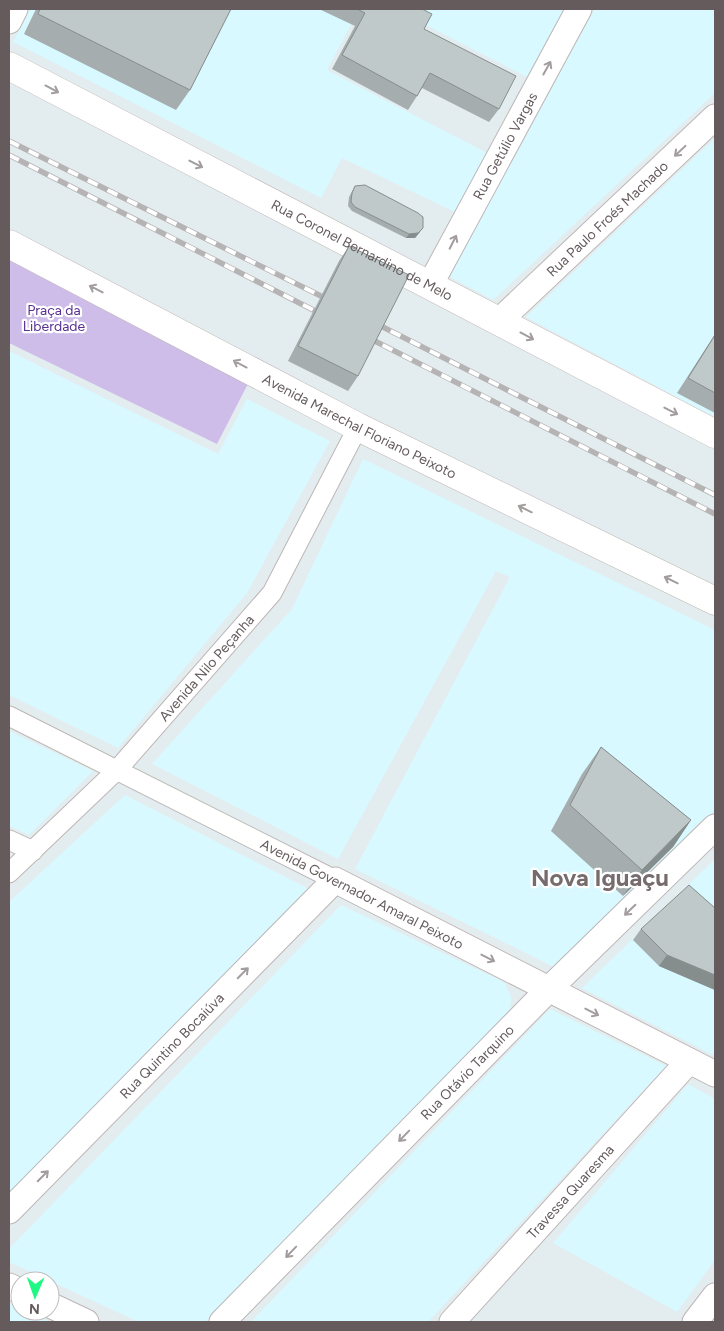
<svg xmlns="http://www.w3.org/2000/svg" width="724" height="1331" font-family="Figtree,sans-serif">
<rect width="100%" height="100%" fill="#e3edef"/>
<g fill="#d8f9ff">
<path d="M30,9H359L327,70L491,155L457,213L342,158L321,198L13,42Z"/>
<path d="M395,9H568L531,79Z"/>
<path d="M595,9L715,10V93L493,300L445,274Z"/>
<path d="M715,138V417L526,317Z"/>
<path d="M9,351L218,454L247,399L330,441L247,593L118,748L9,695Z"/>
<path d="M363,459L715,630V810L554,967L355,869L510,577L496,571L338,859L152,764L292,609Z"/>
<path d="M9,731L93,771L29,835L9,826Z"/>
<path d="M125,795L311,890L9,1196V902Z"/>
<path d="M715,859V1056L582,988Z"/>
<path d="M341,905L504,982L511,996L510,1012L205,1322H139L9,1262V1249Z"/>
<path d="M550,1009L666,1066L428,1322H251Z"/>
<path d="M688,1084L715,1099V1260L677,1312L553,1243Z"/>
<path d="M9,1303L20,1308V1311H27L51,1322H9Z"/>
</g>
<path fill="#cebde9" d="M9,247L253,374L217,444L9,343Z"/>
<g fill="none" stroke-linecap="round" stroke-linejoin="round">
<g stroke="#beb6b6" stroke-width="21">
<g id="pedestrian">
<path d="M9,716L335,880"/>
<path d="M9,840L33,851"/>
<path id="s1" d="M9,873L117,770L272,593L358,427"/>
</g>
</g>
<g stroke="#beb6b6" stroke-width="27">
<g id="minor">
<path d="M9,21L15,9"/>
<path id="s2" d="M430,285L579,9"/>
<path id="s3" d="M499,321L715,117"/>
<path id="s4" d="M9,1211L335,880L715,1074"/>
<path d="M9,1286L20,1291"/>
<path d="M50,1305L86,1322"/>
<path id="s5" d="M222,1322L549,989L715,827"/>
<path id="s6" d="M452,1322L689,1061"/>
<path d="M695,1322L715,1296"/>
</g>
</g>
<g stroke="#bfb5b5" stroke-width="29">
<g id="secondary">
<path id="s7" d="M9,66L715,434"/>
<path id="s8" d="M9,244L358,427L715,601"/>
</g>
</g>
<use href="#pedestrian" stroke="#fff" stroke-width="19"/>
<use href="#minor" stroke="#fff" stroke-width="25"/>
<use href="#secondary" stroke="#fff" stroke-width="28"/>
<g stroke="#b5b3b3" stroke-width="5.5">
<g id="rail">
<path d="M9,141L333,302"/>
<path d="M9,155L325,316"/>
<path d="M371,321L715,495"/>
<path d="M363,335L715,514"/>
</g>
</g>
<use href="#rail" stroke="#fff" stroke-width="4" stroke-dasharray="11" stroke-linecap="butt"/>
</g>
<g fill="#a5adae">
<path d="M36,9H231L190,90L176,110L24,34Z"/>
<path d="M319,9H422L424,29L499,109L489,122L422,88L417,96L408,110L332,69L355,26Z"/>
<path d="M355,186L420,232L415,238H406L352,211L348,206L349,197Z"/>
<path d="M349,246L358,376L348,391L288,361L339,261Z"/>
<path d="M715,334V413L677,393Z"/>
<path d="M601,747L691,820L673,847L623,896L551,831L582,774Z"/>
<path d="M715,908V990L659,966L633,940L641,929Z"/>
</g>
<g fill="#868d8d">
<path d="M423,228L415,238H406L409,234Z"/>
<path d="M691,820L673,847L623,896L642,870Z"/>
<path d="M667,955L715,975V990L659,966Z"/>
</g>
<g fill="#c0c9ca" stroke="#868d8d">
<path d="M40,9H231L190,90L38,14Z"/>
<path d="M357,9H422L432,14L424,29L516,76L499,109L430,73L417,96L342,55L365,13Z"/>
<path d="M365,185L418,213L423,217V228L418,233L409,234L355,207L351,202L352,193L355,186Z"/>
<path d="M349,246L409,275L358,376L298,346Z"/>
<path d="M715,335V393L688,378Z"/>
<path d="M601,747L691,820L642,870L570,805Z"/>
<path d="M689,885L715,908V975L667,955L641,929Z"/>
</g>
<defs><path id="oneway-shaft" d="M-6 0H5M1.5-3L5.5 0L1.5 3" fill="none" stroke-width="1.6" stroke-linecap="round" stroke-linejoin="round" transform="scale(1.25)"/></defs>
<g stroke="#a39d9d">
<use href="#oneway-shaft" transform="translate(547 68) rotate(-61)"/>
<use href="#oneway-shaft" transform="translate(52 89) rotate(28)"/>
<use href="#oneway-shaft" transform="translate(680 151) rotate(137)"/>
<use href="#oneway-shaft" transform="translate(196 164) rotate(27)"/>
<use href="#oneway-shaft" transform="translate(453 242) rotate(-63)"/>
<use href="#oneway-shaft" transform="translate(96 289) rotate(-153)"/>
<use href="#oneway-shaft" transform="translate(527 336) rotate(28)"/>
<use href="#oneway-shaft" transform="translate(240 364) rotate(-152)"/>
<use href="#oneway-shaft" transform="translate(671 411) rotate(27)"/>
<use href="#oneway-shaft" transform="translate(525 509) rotate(-154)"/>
<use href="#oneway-shaft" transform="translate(671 580) rotate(-154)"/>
<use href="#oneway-shaft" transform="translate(630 910) rotate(136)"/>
<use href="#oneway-shaft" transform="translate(488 958) rotate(27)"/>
<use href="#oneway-shaft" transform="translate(243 973) rotate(-45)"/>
<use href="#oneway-shaft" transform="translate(592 1012) rotate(27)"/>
<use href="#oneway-shaft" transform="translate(404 1136) rotate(134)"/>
<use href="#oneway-shaft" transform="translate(43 1176) rotate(-45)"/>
<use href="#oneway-shaft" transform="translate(291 1252) rotate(134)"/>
</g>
<g text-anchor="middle" stroke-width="4.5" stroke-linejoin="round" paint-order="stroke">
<g font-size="14" fill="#655b5c" stroke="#fff">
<text dy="5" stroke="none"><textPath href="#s2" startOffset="158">Rua Getúlio Vargas</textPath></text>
<text dy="5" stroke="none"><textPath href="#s3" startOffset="149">Rua Paulo Froés Machado</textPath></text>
<text dy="5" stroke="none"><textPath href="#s7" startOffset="398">Rua Coronel Bernardino de Melo</textPath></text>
<text dy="5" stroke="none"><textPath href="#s8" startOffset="395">Avenida Marechal Floriano Peixoto</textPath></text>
<text dy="5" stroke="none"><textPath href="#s1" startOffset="285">Avenida Nilo Peçanha</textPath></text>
<text transform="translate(362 894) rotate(27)" y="5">Avenida Governador Amaral Peixoto</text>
<text dy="5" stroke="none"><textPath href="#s4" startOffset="232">Rua Quintino Bocaiúva</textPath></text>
<text dy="5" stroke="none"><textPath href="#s5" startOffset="350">Rua Otávio Tarquino</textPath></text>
<text dy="5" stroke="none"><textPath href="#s6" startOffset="176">Travessa Quaresma</textPath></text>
</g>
<g font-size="14" fill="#593090" stroke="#fff">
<text x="54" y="315">Praça da<tspan x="54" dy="16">Liberdade</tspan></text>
</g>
<g font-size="24" font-weight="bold" fill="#776c6d" stroke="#fff">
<text x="600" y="886">Nova Iguaçu</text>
</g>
</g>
<rect width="724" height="1331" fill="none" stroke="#655b5c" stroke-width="20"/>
<g transform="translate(35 1296) rotate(182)"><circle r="24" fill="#ffffff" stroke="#c1bdbe"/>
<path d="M0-4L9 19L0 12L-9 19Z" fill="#20f885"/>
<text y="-8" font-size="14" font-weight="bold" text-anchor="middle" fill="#655b5c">N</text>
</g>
</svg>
